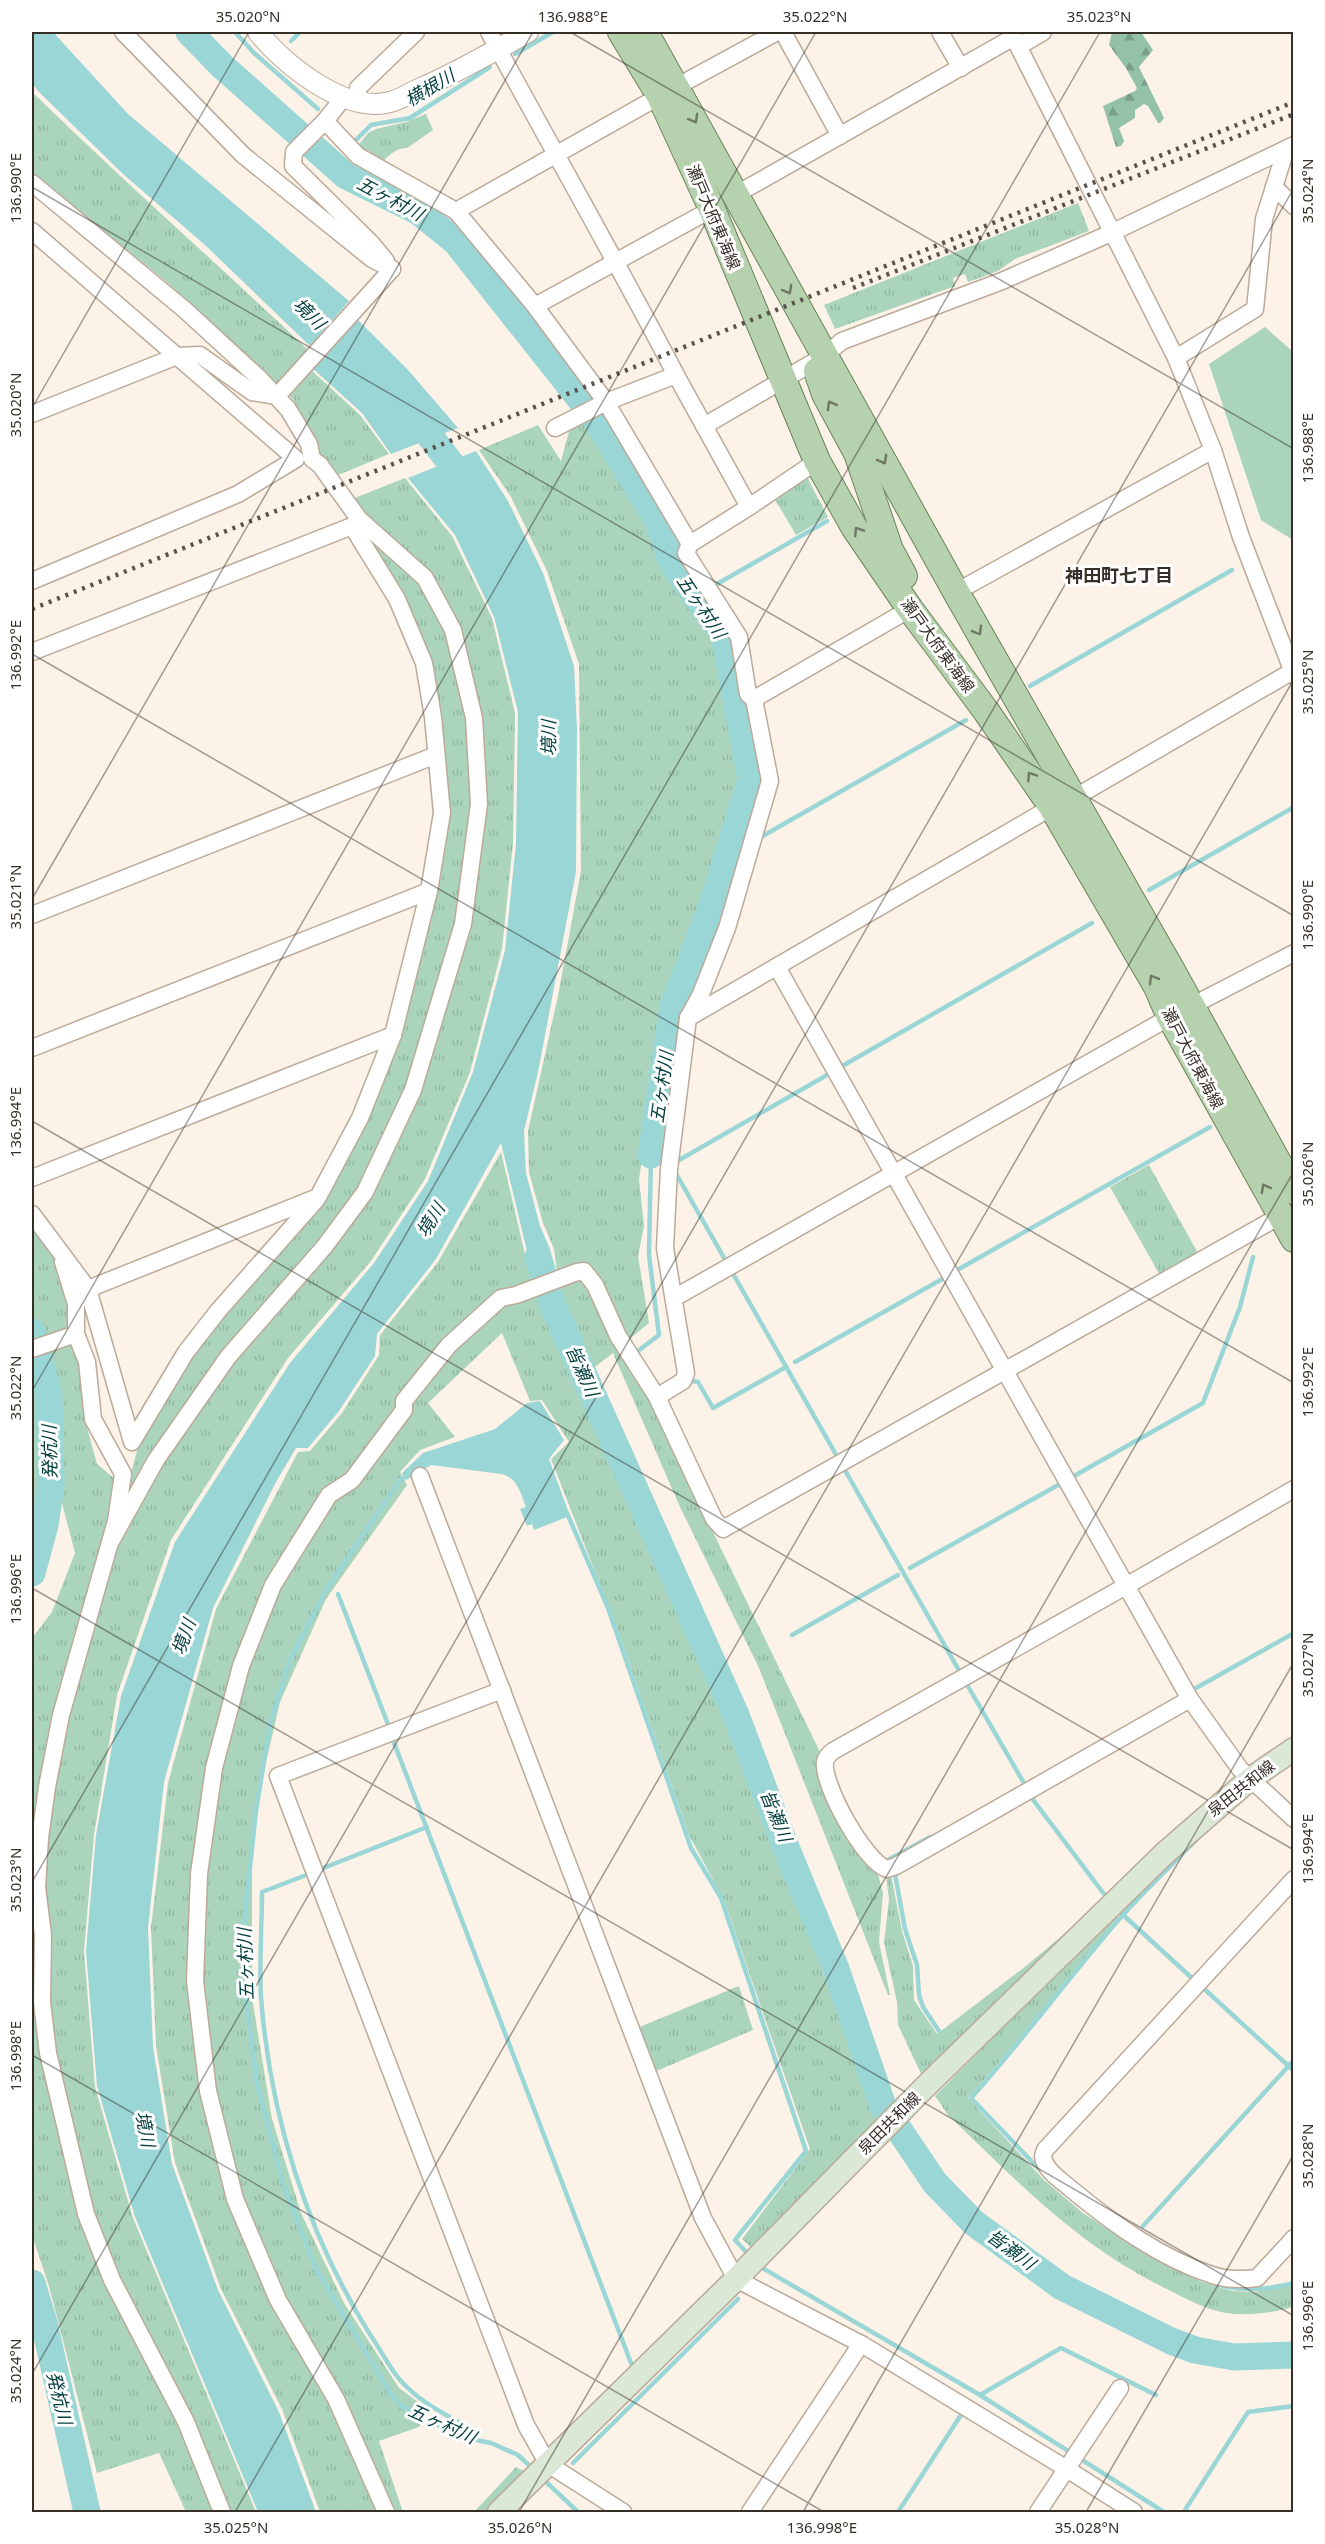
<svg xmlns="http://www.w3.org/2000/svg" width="1325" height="2544" font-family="'Noto Sans','Noto Sans JP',sans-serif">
<defs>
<pattern id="grass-tufts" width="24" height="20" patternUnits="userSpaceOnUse" patternTransform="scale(1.5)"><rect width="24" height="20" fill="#aad5bc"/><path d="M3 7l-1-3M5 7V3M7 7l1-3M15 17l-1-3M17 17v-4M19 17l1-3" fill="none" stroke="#93b7a2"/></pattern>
<pattern id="forest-firs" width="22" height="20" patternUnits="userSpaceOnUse" patternTransform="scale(1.5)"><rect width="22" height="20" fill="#94c2a8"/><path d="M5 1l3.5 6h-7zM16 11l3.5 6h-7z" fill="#7a9e89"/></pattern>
</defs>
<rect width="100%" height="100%" fill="#fcf2e7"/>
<g fill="url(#grass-tufts)">
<path d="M32,92C122,180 217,263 308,350L278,384L169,284L32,172Z"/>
<path d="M426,114L433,130L407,148C398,147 386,156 382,164L356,148L368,133L376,129L406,122Z"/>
<path d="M1078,203L1089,231L1015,259L998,271L968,282L965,274L953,278L955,286L835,329L824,305Z"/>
<path d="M310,369L360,415L389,454L336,476C322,460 308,440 300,421C293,406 301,408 287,392Z"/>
<path d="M581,419L653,521L666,567L718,637L744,779L707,905L665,1004L639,1179L644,1226L638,1256L649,1323L620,1347L653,1398L711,1528L820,1752L818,1760L877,1870L883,1893L879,1942L890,1995H888L759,1668L680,1507L613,1353L591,1370L559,1286L554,1249L543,1223L529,1172L528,1131L558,996L581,871L579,664L547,571L511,497L479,450L538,425L561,461L571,424Z"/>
<path d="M806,475L828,517L796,535L773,496Z"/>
<path d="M405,478L452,536L492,618L515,713L513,843L502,949L470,1072L425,1179L371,1261L288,1358L171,1540L117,1695L94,1835L84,1951L95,2087L133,2218L256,2512H186L159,2453L97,2473L49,2286L32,2235V1638L52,1612L75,1553L62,1503L59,1405L49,1350L74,1343L82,1363L85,1420L97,1464L127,1489L137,1451L194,1353L320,1203L369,1116L446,814L430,665L365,533L352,499Z"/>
<path d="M501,1152L531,1280L507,1288L537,1294L705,1670L882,2125L755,2251L742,2239L810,2149L724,1900L689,1835L620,1636L551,1459L569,1442L542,1400L530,1401L502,1333L428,1403L455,1437L420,1450L400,1472L407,1485L326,1599L280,1702L260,1788L252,1868V1998L272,2119L301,2213L344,2303L399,2388L429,2410L419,2427L379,2441L403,2512H320L282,2409L221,2289L175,2163L156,2046L151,1927L168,1783L216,1609L298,1452L310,1451L342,1413L379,1355L380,1335L438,1262Z"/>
<path d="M1149,1165L1199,1255L1161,1277L1110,1187Z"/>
<path d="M32,1224L54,1252L68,1300V1329L32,1341Z"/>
<path d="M32,1357L42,1429L44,1497L32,1511Z"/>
<path d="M891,1875L902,1931L913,1966L914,2000L937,2034L1026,1966L1103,1901L923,2078L898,2025L897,2002L884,1943L889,1899L886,1876Z"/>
<path d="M1116,1914L1118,1918C1067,1977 1020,2040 968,2098L1044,2180L1083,2213L1161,2263L1202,2282L1232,2291L1255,2292L1293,2284V2307C1272,2313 1248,2316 1226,2313C1207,2310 1184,2298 1167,2289C1077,2245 1019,2183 948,2115L935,2096Z"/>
<path d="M739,1986L753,2030L654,2072L637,2028Z"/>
<path d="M516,2467L529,2474L490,2512H474Z"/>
</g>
<path fill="url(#forest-firs)" d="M1112,32H1141L1153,50L1139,67L1164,118L1160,123H1158L1148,106L1144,104L1135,110V118L1119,128L1124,141L1121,146L1116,147L1103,106L1135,91L1137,88L1126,68L1109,45Z"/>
<path fill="#aad5bc" d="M1265,327L1291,350L1293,347V540L1261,520L1209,364Z"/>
<g fill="#9ad6d6">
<path d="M32,32H53L128,114L349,301L310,346L205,245L123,174L38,91L32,83Z"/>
<path d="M356,318L409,371L458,428L391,454L362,413L311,367Z"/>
<path d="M476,451L508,501L543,573L574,666L577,729L576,872L538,1072L524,1131L526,1173L540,1226L550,1249L554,1273L534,1280L501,1143L436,1259L377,1334L375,1356L339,1411L308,1448H296L276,1482L213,1608L164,1782L148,1928L153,2047L172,2164L218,2290L279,2412L316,2512H258L135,2217L97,2086L86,1951L96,1835L121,1696L175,1542L290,1363L374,1263L428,1181L473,1072L505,950L516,844L518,712L494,617L455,535L408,478Z"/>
<path d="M540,1401L564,1440L549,1459L570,1516L534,1530L532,1524L527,1526L520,1509L526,1507C520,1492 518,1479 502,1474L431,1465L406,1480L402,1473L423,1453L495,1429L527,1403Z"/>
</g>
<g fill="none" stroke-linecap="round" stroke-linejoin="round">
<g stroke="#9ad6d6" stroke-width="4.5">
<path d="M235,32L254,53L318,109"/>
<path d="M291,41L300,32"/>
<path d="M515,54L553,32"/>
<path d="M353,143L371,125L410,118L490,67"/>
<path d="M717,584L827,521"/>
<path d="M696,596L703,592"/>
<path d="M1030,686L1232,570"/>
<path d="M736,828L746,833"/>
<path d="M761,837L966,720"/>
<path d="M1149,890L1294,807"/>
<path d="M844,1065L1092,923"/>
<path d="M674,1163L827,1075"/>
<path d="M674,1170L961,1674"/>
<path d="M959,1269L1210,1127"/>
<path d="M634,1354L659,1335L649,1255L651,1155L666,1163"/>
<path d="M795,1362L944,1278"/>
<path d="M692,1381L698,1382L713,1408L786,1367"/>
<path d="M409,1474L400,1480L325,1592L290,1660L270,1724L256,1811L244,1923L246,2000L257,2084L283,2183L316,2269L390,2393L400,2405L447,2430L466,2438L491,2443L518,2455L533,2469"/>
<path d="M1074,1476L1203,1403L1240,1307L1253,1257"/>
<path d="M567,1513L608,1608L691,1848L721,1898L806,2151L735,2240L749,2255"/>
<path d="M910,1568L1060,1484"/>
<path d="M338,1594L389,1727"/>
<path d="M792,1635L898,1575"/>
<path d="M965,1681L1025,1785"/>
<path d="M1196,1688L1294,1633"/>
<path d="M393,1740L631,2363"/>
<path d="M1031,1797L1107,1898"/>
<path d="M888,1860L930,1837"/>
<path d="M321,1869L427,1827"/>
<path d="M309,1874L262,1892C262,1927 259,1963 261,1997C270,2117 307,2234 371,2336C381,2350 389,2368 401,2381C418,2400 439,2411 460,2423"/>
<path d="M895,1874L905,1929L917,1965L919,1995L923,2007L939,2031"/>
<path d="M1121,1913L1194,1980"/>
<path d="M1201,1986L1294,2071"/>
<path d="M1041,2171L971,2098C1023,2040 1069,1977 1121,1917C1145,1890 1173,1864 1198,1838"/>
<path d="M1143,2226L1294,2060"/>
<path d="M759,2266L980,2395L1164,2512"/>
<path d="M1216,2284C1242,2292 1267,2290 1294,2283"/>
<path d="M980,2395L1061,2348L1156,2395"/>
<path d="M573,2463L738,2299"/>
<path d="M543,2479L578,2512"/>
<path d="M1185,2510L1248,2412L1294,2406"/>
<path d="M898,2512L961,2415"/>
</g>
<g stroke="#9ad6d6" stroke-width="27">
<path d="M189,32L222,66L346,176L419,212L456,242L595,418L657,519L672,563L724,635L751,779L712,905L673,1006L651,1155"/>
<path d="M410,410L455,469L469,493"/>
<path d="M538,1257L553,1306L736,1715L785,1845L836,1969L883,2106L935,2183L974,2223L1062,2287L1171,2341L1195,2350L1234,2357L1294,2355"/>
<path d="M32,1332L49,1395L51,1485L45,1525L32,1573"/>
<path d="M32,2283L44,2323L87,2512"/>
</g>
<g stroke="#ba9" stroke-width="19">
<g id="minor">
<path d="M123,32L243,155L372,259L392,269"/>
<path d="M489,32C551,147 616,260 676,375"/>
<path d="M783,32L840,136"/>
<path d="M940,32L961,68"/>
<path d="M1011,32L1176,358L1213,450L1241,537L1294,675"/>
<path d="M1019,46L1043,32"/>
<path d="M676,87L777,32"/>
<path d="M660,96L456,211L535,306L606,402L690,544"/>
<path d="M344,97L325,121L294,152L293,166L372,244L386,261"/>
<path d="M358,101V88L416,32"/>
<path d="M325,121L358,156L456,211"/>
<path d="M32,183L185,310L259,378L288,409L309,444L312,459L320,465L359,519L425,578L453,630L474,718L479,804L463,924L413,1090L365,1192L325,1246L228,1357L156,1460L110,1543"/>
<path d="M1274,187L1294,206"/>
<path d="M735,195L1014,37"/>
<path d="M32,231L296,459L238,494L32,581"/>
<path d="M535,306L712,209"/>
<path d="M1176,358L1255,309L1264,219L1286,149"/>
<path d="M277,396L392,269"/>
<path d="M32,414L177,356L200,355L252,392L277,396"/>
<path d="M704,426L824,356L842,341L1002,281L1111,233L1294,145"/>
<path d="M555,428L606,402L676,375L749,507L690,544L686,553L739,637L748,694L754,699L910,609"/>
<path d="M749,507L817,461"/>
<path d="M956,592L1213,450"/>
<path d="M32,652L352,526L397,599L424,663L433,717L442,813L429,891L393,1035L360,1118L318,1197L88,1289L32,1214"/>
<path d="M1074,798L1291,672"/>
<path d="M32,915L436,755"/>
<path d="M777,967L1190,1699L1240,1769L1294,1819"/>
<path d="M688,1018L701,994L727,928L770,781L754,699"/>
<path d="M32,1048L429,891"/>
<path d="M32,1178L393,1035"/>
<path d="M63,1262L76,1304V1334"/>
<path d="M88,1289L132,1442L186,1352L218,1311L316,1200"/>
<path d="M674,1298L1170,1017L1294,953"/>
<path d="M32,1349L76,1334L87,1362L93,1419L123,1474L116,1521L61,1715L47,1787L40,1838L37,1887L43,1935L42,2002L48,2053L86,2214L112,2280L186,2422L222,2512"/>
<path d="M657,1397L683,1381L686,1373L665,1248L669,1169L688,1018L1052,807"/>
<path d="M420,1476L703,2218L736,2279L863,2345L1067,2469L1134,2512"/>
<path d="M502,1690L278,1776L526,2425L548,2464L623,2512"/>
<path d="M1190,1699L896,1866L887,1869C865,1862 822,1785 825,1762C826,1757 829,1754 833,1751L1126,1586L1294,1489"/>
<path d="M1294,1879L1045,2150C1043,2155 1042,2158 1045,2163C1050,2174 1062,2181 1071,2189C1112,2223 1160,2258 1212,2275C1227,2280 1241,2280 1257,2278L1294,2238"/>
<path d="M386,2512L336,2399L278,2300L235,2199L208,2091L195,1981L199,1874L214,1768L241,1666L273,1585L329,1495L352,1480L404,1410V1401L449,1345L501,1298L516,1295L577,1272L584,1271L595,1285L618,1336L657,1397L714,1519L723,1529L1280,1216"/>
<path d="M750,2512L861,2344"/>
<path d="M1038,2512L1120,2388"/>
</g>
</g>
<g stroke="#ba9" stroke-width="22">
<path id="tertiary" d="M258,32C283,64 345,114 390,102C399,100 410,93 419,89C457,73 492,52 528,32"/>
</g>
<g stroke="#ba9" stroke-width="25">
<path id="secondary" d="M499,2512L736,2279L924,2088L1165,1853L1250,1779L1294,1749"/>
</g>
<g stroke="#6a845b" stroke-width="28">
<g id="primary">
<path d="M621,32L660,96L712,209L817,461L854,527L910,609L986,711L1052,807L1157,987L1170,1017L1294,1239"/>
<path d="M645,32L956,592L1171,969L1294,1191"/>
<path d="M817,371L825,394L857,453L890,550L904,576"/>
</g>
</g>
<use href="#minor" stroke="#fff" stroke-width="16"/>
<use href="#tertiary" stroke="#fff" stroke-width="20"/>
<use href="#secondary" stroke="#dbe8d6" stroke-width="22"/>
<use href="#primary" stroke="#b6d1ad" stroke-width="26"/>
<g stroke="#5b534b" stroke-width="4.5" stroke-dasharray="3 6" stroke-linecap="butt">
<path d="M853,288L1294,114"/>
<path d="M32,609L1294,102"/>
</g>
</g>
<defs><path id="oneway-chevron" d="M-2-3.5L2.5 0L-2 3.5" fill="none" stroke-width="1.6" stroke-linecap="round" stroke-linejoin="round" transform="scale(1.5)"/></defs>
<g stroke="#707864">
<use href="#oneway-chevron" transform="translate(694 119) rotate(61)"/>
<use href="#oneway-chevron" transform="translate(788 290) rotate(61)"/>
<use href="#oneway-chevron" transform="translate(831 405) rotate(-119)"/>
<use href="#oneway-chevron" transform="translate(883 460) rotate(61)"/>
<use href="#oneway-chevron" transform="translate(858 531) rotate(-123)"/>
<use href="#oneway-chevron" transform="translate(978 631) rotate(60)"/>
<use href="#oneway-chevron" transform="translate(1031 776) rotate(-124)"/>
<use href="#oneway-chevron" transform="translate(1153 979) rotate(-120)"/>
<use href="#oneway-chevron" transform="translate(1265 1188) rotate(-119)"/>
</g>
<path fill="none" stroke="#362f28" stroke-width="1.5" stroke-opacity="0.45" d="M570,32L1294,449M32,187L1294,916M32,408L249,32M32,654L1294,1383M32,899L533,32M32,1121L1294,1850M32,1391L816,32M32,1588L1294,2316M32,1882L1100,32M32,2055L824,2512M32,2374L1294,188M235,2512L1294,679M519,2512L1294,1171M803,2512L1294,1662M1086,2512L1294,2154"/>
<g text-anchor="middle" stroke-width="6" stroke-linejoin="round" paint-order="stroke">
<g font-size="16" fill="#362f28" stroke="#fff">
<text transform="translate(714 217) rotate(67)" y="6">瀬戸大府東海線</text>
<text transform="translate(938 645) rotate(54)" y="6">瀬戸大府東海線</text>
<text transform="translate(1193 1058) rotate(62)" y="6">瀬戸大府東海線</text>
<text transform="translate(1241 1788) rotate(-38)" y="6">泉田共和線</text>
<text transform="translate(889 2123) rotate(-45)" y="6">泉田共和線</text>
</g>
<g font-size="18" font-style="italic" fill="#064041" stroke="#fff">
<text transform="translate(430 88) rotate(-31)" y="6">横根川</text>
<text transform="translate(390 199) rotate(28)" y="6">五ヶ村川</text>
<text transform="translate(309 314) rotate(44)" y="6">境川</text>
<text transform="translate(701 607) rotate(56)" y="6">五ヶ村川</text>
<text transform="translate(549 738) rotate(-90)" y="6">境川</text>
<text transform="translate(662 1087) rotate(-82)" y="6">五ヶ村川</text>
<text transform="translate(431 1220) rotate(-58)" y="6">境川</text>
<text transform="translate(582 1371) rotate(66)" y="6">皆瀬川</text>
<text transform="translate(50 1452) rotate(-91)" y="6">発杭川</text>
<text transform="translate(184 1637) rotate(-70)" y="6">境川</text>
<text transform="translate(776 1816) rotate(68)" y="6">皆瀬川</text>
<text transform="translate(246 1964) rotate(-92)" y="6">五ヶ村川</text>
<text transform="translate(145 2129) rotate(79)" y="6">境川</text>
<text transform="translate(1011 2250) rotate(36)" y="6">皆瀬川</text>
<text transform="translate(59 2398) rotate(76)" y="6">発杭川</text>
<text transform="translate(442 2424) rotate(24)" y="6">五ヶ村川</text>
</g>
<g font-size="18" font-weight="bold" fill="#362f28" stroke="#fff">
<text x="1119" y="582">神田町七丁目</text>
</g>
</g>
<rect width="1325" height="2544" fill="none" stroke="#ffffff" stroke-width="66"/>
<rect x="33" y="33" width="1259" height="2478" fill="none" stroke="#362f28" stroke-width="2"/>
<g font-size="15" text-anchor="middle" fill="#362f28">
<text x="248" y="22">35.020°N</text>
<text x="573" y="22">136.988°E</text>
<text x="815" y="22">35.022°N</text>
<text x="1099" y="22">35.023°N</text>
<text transform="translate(16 188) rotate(-90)" y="5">136.990°E</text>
<text transform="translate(1308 191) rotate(-90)" y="5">35.024°N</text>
<text transform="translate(16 405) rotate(-90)" y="5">35.020°N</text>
<text transform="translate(1308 448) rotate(-90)" y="5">136.988°E</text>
<text transform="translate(16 655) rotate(-90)" y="5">136.992°E</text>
<text transform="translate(1308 682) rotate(-90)" y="5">35.025°N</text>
<text transform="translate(16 897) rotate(-90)" y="5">35.021°N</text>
<text transform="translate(1308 915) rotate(-90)" y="5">136.990°E</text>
<text transform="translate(16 1122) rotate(-90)" y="5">136.994°E</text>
<text transform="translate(1308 1174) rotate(-90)" y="5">35.026°N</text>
<text transform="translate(1308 1382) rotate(-90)" y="5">136.992°E</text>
<text transform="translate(16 1388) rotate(-90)" y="5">35.022°N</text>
<text transform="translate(16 1589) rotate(-90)" y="5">136.996°E</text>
<text transform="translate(1308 1665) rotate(-90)" y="5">35.027°N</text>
<text transform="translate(1308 1849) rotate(-90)" y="5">136.994°E</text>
<text transform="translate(16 1880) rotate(-90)" y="5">35.023°N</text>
<text transform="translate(16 2056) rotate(-90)" y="5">136.998°E</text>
<text transform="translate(1308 2156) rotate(-90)" y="5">35.028°N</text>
<text transform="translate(1308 2316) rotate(-90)" y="5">136.996°E</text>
<text transform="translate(16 2371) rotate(-90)" y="5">35.024°N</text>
<text x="236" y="2533">35.025°N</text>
<text x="520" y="2533">35.026°N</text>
<text x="822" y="2533">136.998°E</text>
<text x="1087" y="2533">35.028°N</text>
</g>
</svg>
